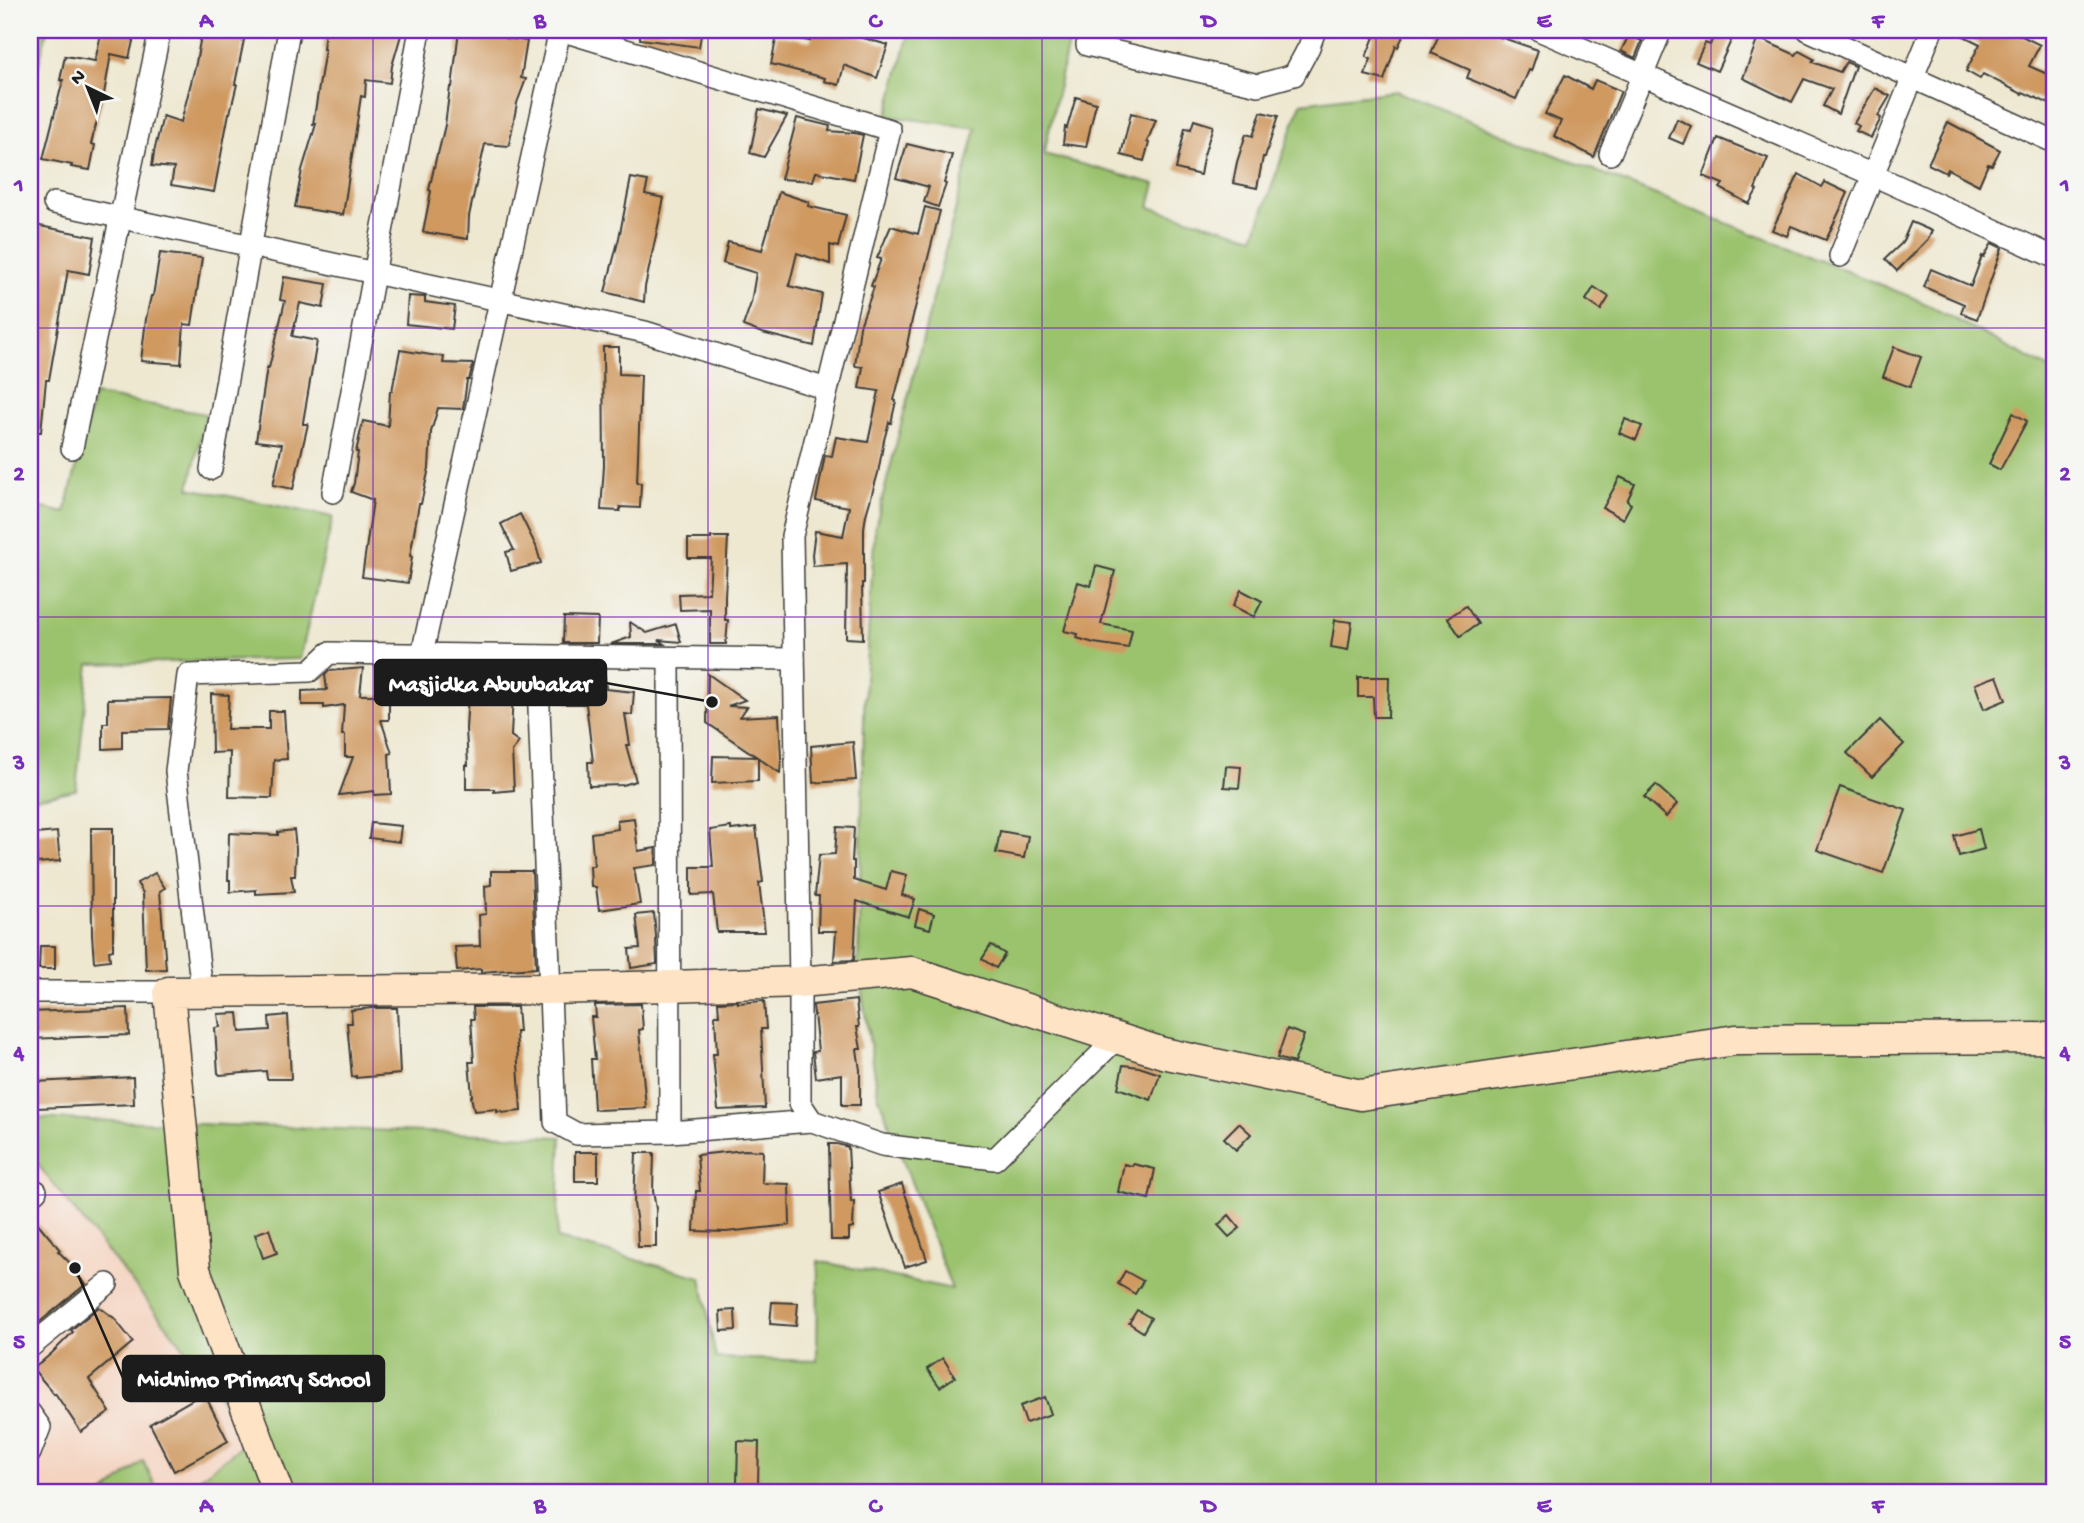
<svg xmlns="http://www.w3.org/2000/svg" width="2084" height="1523" font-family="'Gochi Hand',sans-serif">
<rect width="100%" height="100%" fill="#f6f6f2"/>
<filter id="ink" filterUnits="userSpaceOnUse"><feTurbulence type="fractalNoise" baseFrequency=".0143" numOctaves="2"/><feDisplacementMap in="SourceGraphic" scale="14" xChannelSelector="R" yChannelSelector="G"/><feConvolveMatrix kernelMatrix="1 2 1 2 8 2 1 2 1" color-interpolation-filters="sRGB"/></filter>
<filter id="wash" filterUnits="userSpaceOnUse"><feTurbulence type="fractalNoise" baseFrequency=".00686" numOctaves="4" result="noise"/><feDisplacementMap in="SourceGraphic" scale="28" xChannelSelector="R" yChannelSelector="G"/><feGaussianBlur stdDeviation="1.57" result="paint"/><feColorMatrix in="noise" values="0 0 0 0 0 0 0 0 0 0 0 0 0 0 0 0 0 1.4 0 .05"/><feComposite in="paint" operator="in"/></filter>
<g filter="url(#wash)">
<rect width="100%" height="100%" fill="#eee8d1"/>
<path fill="#f4d3c0" d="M30,1155L211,1381L244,1444L180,1493H159L143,1461L105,1493H30Z"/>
<g fill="#9bc36e" stroke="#5c7045" stroke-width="2">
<path d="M30,30H47L30,101Z"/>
<path d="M910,30H1071L1044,154L1155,184L1149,207L1254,237L1301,103L1396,91L1916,299L2054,371V1493H180L244,1444L211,1381L30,1155V1118L561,1137L557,1239L701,1277L716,1358L817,1361L818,1261L952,1289L878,1095L858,968L865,681L875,528L976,128L887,116Z"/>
<path d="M94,395L206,414L189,488L333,517L300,659L89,664L76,790L30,799V505L65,513Z"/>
<path d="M143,1461L159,1493H105Z"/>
</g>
<g id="blocks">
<g fill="#cf9960">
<path d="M102,30H118L135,33L129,58L111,54L104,94L91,144L95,145L90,170L71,167L72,165L43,159L63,80H60L65,56L95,61Z"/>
<path d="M202,30H246L235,84H237L230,113H229L214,192L171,185L174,168L152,166L154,152L163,116L181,122L196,63Z"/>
<path d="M325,30H363L401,35L392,66L390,83L366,80L365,97L361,96L343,215L295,207L302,170L316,124H313L325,49H323Z"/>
<path d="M459,30H507L505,38L527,41L521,78L526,79L517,103L509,146L485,144L469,216L468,239L423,232L431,191L429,190L437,154H438L445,125L450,87H452Z"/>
<path d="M640,30H702L699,47L640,39Z"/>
<path d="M814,30H835L888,45L877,78L844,65L839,85L824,81L825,78L771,64L777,35L810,41Z"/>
<path d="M1359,30H1406L1398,47L1396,46L1384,80L1365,75L1371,59L1366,57L1374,37Z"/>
<path d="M1441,30H1504L1500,37L1538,50L1531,71L1529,70L1516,99L1467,78L1470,70L1431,53Z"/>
<path d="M1716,30H1736L1717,71L1696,62L1705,43L1710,45Z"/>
<path d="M1952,30H2010L2040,45L2029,66L2054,77V106L2023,92L2022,94L1983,74L1980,79L1966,71L1980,44Z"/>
<path d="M1629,35L1642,41L1635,58L1621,51Z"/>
<path d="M1758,38L1796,55L1799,51L1814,59L1812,62L1840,72L1846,62L1855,66L1838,114L1823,106L1832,89L1804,79L1792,102L1743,78Z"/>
<path d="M1565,75L1591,89L1595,80L1621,91L1594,157L1554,136L1561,121L1545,114Z"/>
<path d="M1875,88L1890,96L1878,116L1881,118L1871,138L1856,131L1859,126L1854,123Z"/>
<path d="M1076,97L1096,103L1086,147L1063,144L1065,127L1067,128Z"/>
<path d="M759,109L787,116L764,157L750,153Z"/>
<path d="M1261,112L1278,116L1265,157H1263L1257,188L1233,183L1237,162L1246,134L1253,136Z"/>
<path d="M1131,113L1156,120L1147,142L1149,143L1144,161L1121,155Z"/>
<path d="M797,118L830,126L829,131L854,133L863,135L854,179L816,172L813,181L781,179Z"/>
<path d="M1677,119L1691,126L1683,144L1669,138Z"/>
<path d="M1194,120L1213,126L1203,158L1200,175L1176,169L1185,128L1191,129Z"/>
<path d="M1948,122L2000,150L1992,165L1988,164L1979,185L1948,169L1946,173L1928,164Z"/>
<path d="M1718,138L1768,158L1755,189L1757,190L1749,204L1720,188L1723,184L1703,176Z"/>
<path d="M907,144L952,155L944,183L946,184L938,207L924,202L929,187L896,178Z"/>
<path d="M1799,174L1822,187L1825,182L1848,193L1826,240L1791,226L1787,236L1772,230Z"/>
<path d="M631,178L648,181L645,194L664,198L645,287L644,302L605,292L619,238Z"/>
<path d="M779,192L809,202L808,206L846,215L838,247L830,245V264L797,253L789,286L822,294L814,346L762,333L743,326L751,303L756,273L723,263L728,242L762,250Z"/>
<path d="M925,207L940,211L912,320L907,345L908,346L894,400L896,401L891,423L889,422L884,440L878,473L866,515L864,528V583H862L863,639L846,638L847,564L813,566L812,555L815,531L843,536L849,507L816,501L825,455L832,456L836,437L868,442L879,391L859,388L863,367L855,366L860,326L874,287L871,286L881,259L877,258L891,226L918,234Z"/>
<path d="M1911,222L1932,231L1928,239L1897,271L1885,259L1902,243Z"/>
<path d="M35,225L95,237L89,274L68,270L49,380H46L41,432H30V241Z"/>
<path d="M1992,243L2002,248L1977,319L1961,313L1964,304L1924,287L1931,269L1971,286L1982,256L1984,257Z"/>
<path d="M160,253L202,258L192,325L184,324L181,364L141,361L146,319L151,296H153Z"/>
<path d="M284,277L327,284L323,308L300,303L292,336L317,341L303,422V424H308L293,489L273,485L282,444L256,441L267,367L269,368L285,301L280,300Z"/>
<path d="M1594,287L1609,297L1601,310L1586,300Z"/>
<path d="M408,296L425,297V302L455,306L452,329L406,324Z"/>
<path d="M603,347H619V374L641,375L637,483H641L640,508L620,507V511L601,510L604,466Z"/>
<path d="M1894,347L1921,357L1910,387L1883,377Z"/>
<path d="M400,350L444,357L443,363L473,364L469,380H467L463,409L438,408L431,432L429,468L421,504H419L410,556L412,557L408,583L362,577L373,500L351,492L354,483L358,452H356L363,421L388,426L390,391H392Z"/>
<path d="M2013,413L2027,421L2000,470L1989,464Z"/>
<path d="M1625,419L1642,426L1636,440L1619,433Z"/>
<path d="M1620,477L1635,484L1627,501L1631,504L1623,519L1603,508Z"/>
<path d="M520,514L536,546L541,563L511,571L506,552L514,550L501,524Z"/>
<path d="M711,537H728L725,596V620H728L726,644H710V609L680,610L679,594L709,593L711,558H688V539H711Z"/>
<path d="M1096,566L1115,571L1101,624L1132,630L1128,648L1094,643L1077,638L1078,634L1064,631L1078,582L1091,586Z"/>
<path d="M1241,590L1262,601L1254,617L1233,606Z"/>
<path d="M1466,606L1478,624L1460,636L1448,618Z"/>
<path d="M564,617L598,618L597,643H563Z"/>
<path d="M1335,620L1352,622L1348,650L1331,647Z"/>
<path d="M630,622L647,633L676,624L681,642L658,640L664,644H611L631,637Z"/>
<path d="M363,668L360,695H389V720H381L392,753L389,754L391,794L374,795V791L339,795L353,757H345V735H342L344,705L324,708V705H302V691L327,690L325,675L329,671Z"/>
<path d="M708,674L745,700L728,706L747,707L740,717L779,715L781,759L780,773L758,758V781L712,783L713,756L757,757L707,723Z"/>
<path d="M1997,676L2006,700L1984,709L1975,684Z"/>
<path d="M588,677H605L606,689L634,692L632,715L625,714L630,745H626L636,781L623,785L589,786L588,762H593L586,704H566L565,683L588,682Z"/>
<path d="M1358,677H1389L1388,717H1374L1373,697H1358Z"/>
<path d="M479,690L513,691L511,736L519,742L512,751L514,790L494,792V789H466V765H468L466,729L468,694L479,695Z"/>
<path d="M211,694L229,695L227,729H269V711H284L287,759L274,760L272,798L229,797L230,752L212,753Z"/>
<path d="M171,698L168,729L122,730V748L103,749V723H108V699Z"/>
<path d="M1880,720L1904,744L1872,777L1847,753Z"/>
<path d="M853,742L856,780L813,783L811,746Z"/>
<path d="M1226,766L1241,767L1239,788L1224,787Z"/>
<path d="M1656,785L1677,804L1666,817L1644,797Z"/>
<path d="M1840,787L1906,810L1883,873L1817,850Z"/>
<path d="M634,818L638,851L656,848V865L634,868L640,904L599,910L596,887H591L590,866H594L591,833L618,829L617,820Z"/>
<path d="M371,823L401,826L399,842L369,838Z"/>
<path d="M731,827V830L756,827L763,882L759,883L765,932H717L713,894L691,895V867H713L710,830Z"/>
<path d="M837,827L854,828L852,861H854V880L886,890L891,871L907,875L902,895L915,899L909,917L857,901L854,960L834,961L836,931H818L819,896H815L819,855L835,854Z"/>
<path d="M91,828H113V950L109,951L110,960L94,962L92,935Z"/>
<path d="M1979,829L1984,849L1959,856L1954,836Z"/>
<path d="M294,830L296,849L295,876H291L294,892L256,894V890L230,892V880H228L229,833L278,835V832Z"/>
<path d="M1000,831L1028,836L1024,858L996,853Z"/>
<path d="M57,832L60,861L37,863L35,834Z"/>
<path d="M491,871H532L536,968L481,972V969L457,971L455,947L480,946L479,915L486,914L485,886L491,885Z"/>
<path d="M155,873L165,888L160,891L166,969L146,970L143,893L137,883Z"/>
<path d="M919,909L934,914L930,929L915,925Z"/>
<path d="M654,913L656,937L657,964L631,968L629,949L640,948L636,915Z"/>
<path d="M991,945L1005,954L996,968L982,959Z"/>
<path d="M40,946H55V969H39Z"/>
<path d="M856,1000L859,1027H857L861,1049H857L860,1070V1105H842V1074L816,1078L813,1052L818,1051L813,1005Z"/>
<path d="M738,1001V1003L764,1001L766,1029H761L765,1108L718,1110L713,1054H717L715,1015H719L718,1002Z"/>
<path d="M641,1004L643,1029L639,1030L646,1108L597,1110L594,1109L591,1059H595L591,1017H596L595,1005Z"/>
<path d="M473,1007H517L519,1032H516L521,1111L502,1113V1111L497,1112V1109L474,1111L471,1096H472L469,1062H474L471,1019H474Z"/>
<path d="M128,1008L129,1035L30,1039V1012Z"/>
<path d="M373,1008H397L400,1074L356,1078V1076L352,1077L347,1023H352L351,1010Z"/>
<path d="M238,1013L240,1032L270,1030L269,1017L288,1015L291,1079H267L266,1071L220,1075L218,1073L215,1028L220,1027L218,1014Z"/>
<path d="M1287,1029L1304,1035L1294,1063L1277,1058Z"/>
<path d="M1123,1065L1139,1067L1160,1074L1151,1100L1118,1088Z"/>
<path d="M133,1077L134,1104L37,1108L35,1082Z"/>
<path d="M1239,1123L1251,1134L1236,1150L1224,1138Z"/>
<path d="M829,1144H837L848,1147L851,1202L854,1201L853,1228L849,1229V1240H831Z"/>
<path d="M745,1150L763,1151L762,1183L789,1184L790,1225L726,1232L694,1231L696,1191H700L697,1155Z"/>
<rect x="575" y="1152" width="23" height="29"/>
<path d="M636,1153H654L653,1191L656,1209V1247H638L637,1224L634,1204Z"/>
<path d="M1124,1164L1132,1166L1133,1164L1155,1169L1149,1199L1118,1192Z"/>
<path d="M902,1184L927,1260L905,1267L878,1192Z"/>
<path d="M30,1214L60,1250L58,1251L74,1267L71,1270L86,1284L30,1330Z"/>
<path d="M1229,1215L1240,1228L1229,1237L1218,1225Z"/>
<path d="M269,1229L277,1253L263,1258L255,1234Z"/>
<path d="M1125,1271L1143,1281L1135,1294L1118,1284Z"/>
<path d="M772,1302L798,1303L796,1326L770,1324Z"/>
<path d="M99,1307L114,1318L133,1342L89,1379L110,1412L81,1432L55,1393L54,1394L33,1369L52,1353L73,1332L71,1330Z"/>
<path d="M735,1310L736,1330L721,1331L720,1311Z"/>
<path d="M1137,1310L1151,1318L1143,1332L1129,1323Z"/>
<path d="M943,1358L955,1377L940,1387L927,1369Z"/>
<path d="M204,1393L228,1441L174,1471L150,1424Z"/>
<path d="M1045,1397L1051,1414L1026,1423L1020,1406Z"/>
<path d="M738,1441L759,1442L758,1484H737Z"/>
</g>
</g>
</g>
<g filter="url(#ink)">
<use href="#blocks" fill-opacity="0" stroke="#3c3b37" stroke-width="2"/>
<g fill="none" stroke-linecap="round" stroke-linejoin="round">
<g stroke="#3c3b37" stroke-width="24">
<g id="street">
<path d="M1539,30L1873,175L2054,257"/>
<path d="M1808,30L2054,142"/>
<path d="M1087,45L1258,85L1294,75L1309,47L1315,30"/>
<path d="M1610,154L1661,30"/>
<path d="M54,203L645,332L827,389"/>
<path d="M1840,256L1932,30"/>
<path d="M72,448L160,30"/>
<path d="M211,469L289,30"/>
<path d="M333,492L420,30"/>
<path d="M422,654L560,30L890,130L792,536L800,982V1103L812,1121L882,1145L995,1159L1117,1038"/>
<path d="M537,656L555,1122L577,1134L670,1132L812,1121"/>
<path d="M669,658L670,1132"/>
<path d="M202,991L176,771L188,675L310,671L329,653L794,659"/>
<path d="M30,992H169"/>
<path d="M30,1196L36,1191"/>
<path d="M30,1347L107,1284"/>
<path d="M30,1413L40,1427L30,1453"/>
</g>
</g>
<g stroke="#3c3b37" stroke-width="33">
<path id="secondary" d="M278,1493L195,1270L169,992L550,989L670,986L800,982L912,972L1163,1053L1361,1095L1736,1040L2054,1038"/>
</g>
<use href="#street" stroke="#fff" stroke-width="21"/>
<use href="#secondary" stroke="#fee4c5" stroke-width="30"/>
</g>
</g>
<path fill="none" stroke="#7b2cbf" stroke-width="2" stroke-opacity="0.55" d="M373,30V1493M708,30V1493M1042,30V1493M1376,30V1493M1711,30V1493M30,328H2054M30,617H2054M30,906H2054M30,1195H2054"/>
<path fill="none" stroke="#1c1c1c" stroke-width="2.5" d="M712 702L606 683M75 1268L123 1378"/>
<g fill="#1c1c1c" stroke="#f6f6f2" stroke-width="2.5">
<circle cx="712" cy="702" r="7"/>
<circle cx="75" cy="1268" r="7"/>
</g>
<g fill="#1c1c1c" stroke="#1c1c1c" stroke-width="2.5">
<rect x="375" y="660" width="231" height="45" rx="7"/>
<rect x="123" y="1356" width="261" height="45" rx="7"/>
</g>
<g font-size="24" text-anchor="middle" font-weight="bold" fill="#fff">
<text x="490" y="691">Masjidka Abuubakar</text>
<text x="254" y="1386">Midnimo Primary School</text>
</g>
<rect width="2084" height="1523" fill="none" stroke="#f6f6f2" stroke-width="77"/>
<g transform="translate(88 88) rotate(317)" stroke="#f6f6f2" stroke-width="5" paint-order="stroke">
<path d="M0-5L12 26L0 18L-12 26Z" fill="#1c1c1c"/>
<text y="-10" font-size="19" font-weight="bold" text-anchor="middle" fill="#1c1c1c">N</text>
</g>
<rect x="38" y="38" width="2008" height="1446" fill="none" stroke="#7b2cbf" stroke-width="2.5"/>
<g font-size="23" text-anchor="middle" font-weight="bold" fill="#7b2cbf">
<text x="206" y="27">A</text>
<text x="540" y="27">B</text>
<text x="875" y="27">C</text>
<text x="1209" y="27">D</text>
<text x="1544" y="27">E</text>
<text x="1878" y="27">F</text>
<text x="19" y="191">1</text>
<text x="2065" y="191">1</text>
<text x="19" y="480">2</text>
<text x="2065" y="480">2</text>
<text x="19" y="769">3</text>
<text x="2065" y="769">3</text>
<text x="19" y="1059">4</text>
<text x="2065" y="1059">4</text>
<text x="19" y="1348">5</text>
<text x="2065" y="1348">5</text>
<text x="206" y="1512">A</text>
<text x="540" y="1512">B</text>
<text x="875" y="1512">C</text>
<text x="1209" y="1512">D</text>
<text x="1544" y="1512">E</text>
<text x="1878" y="1512">F</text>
</g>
</svg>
